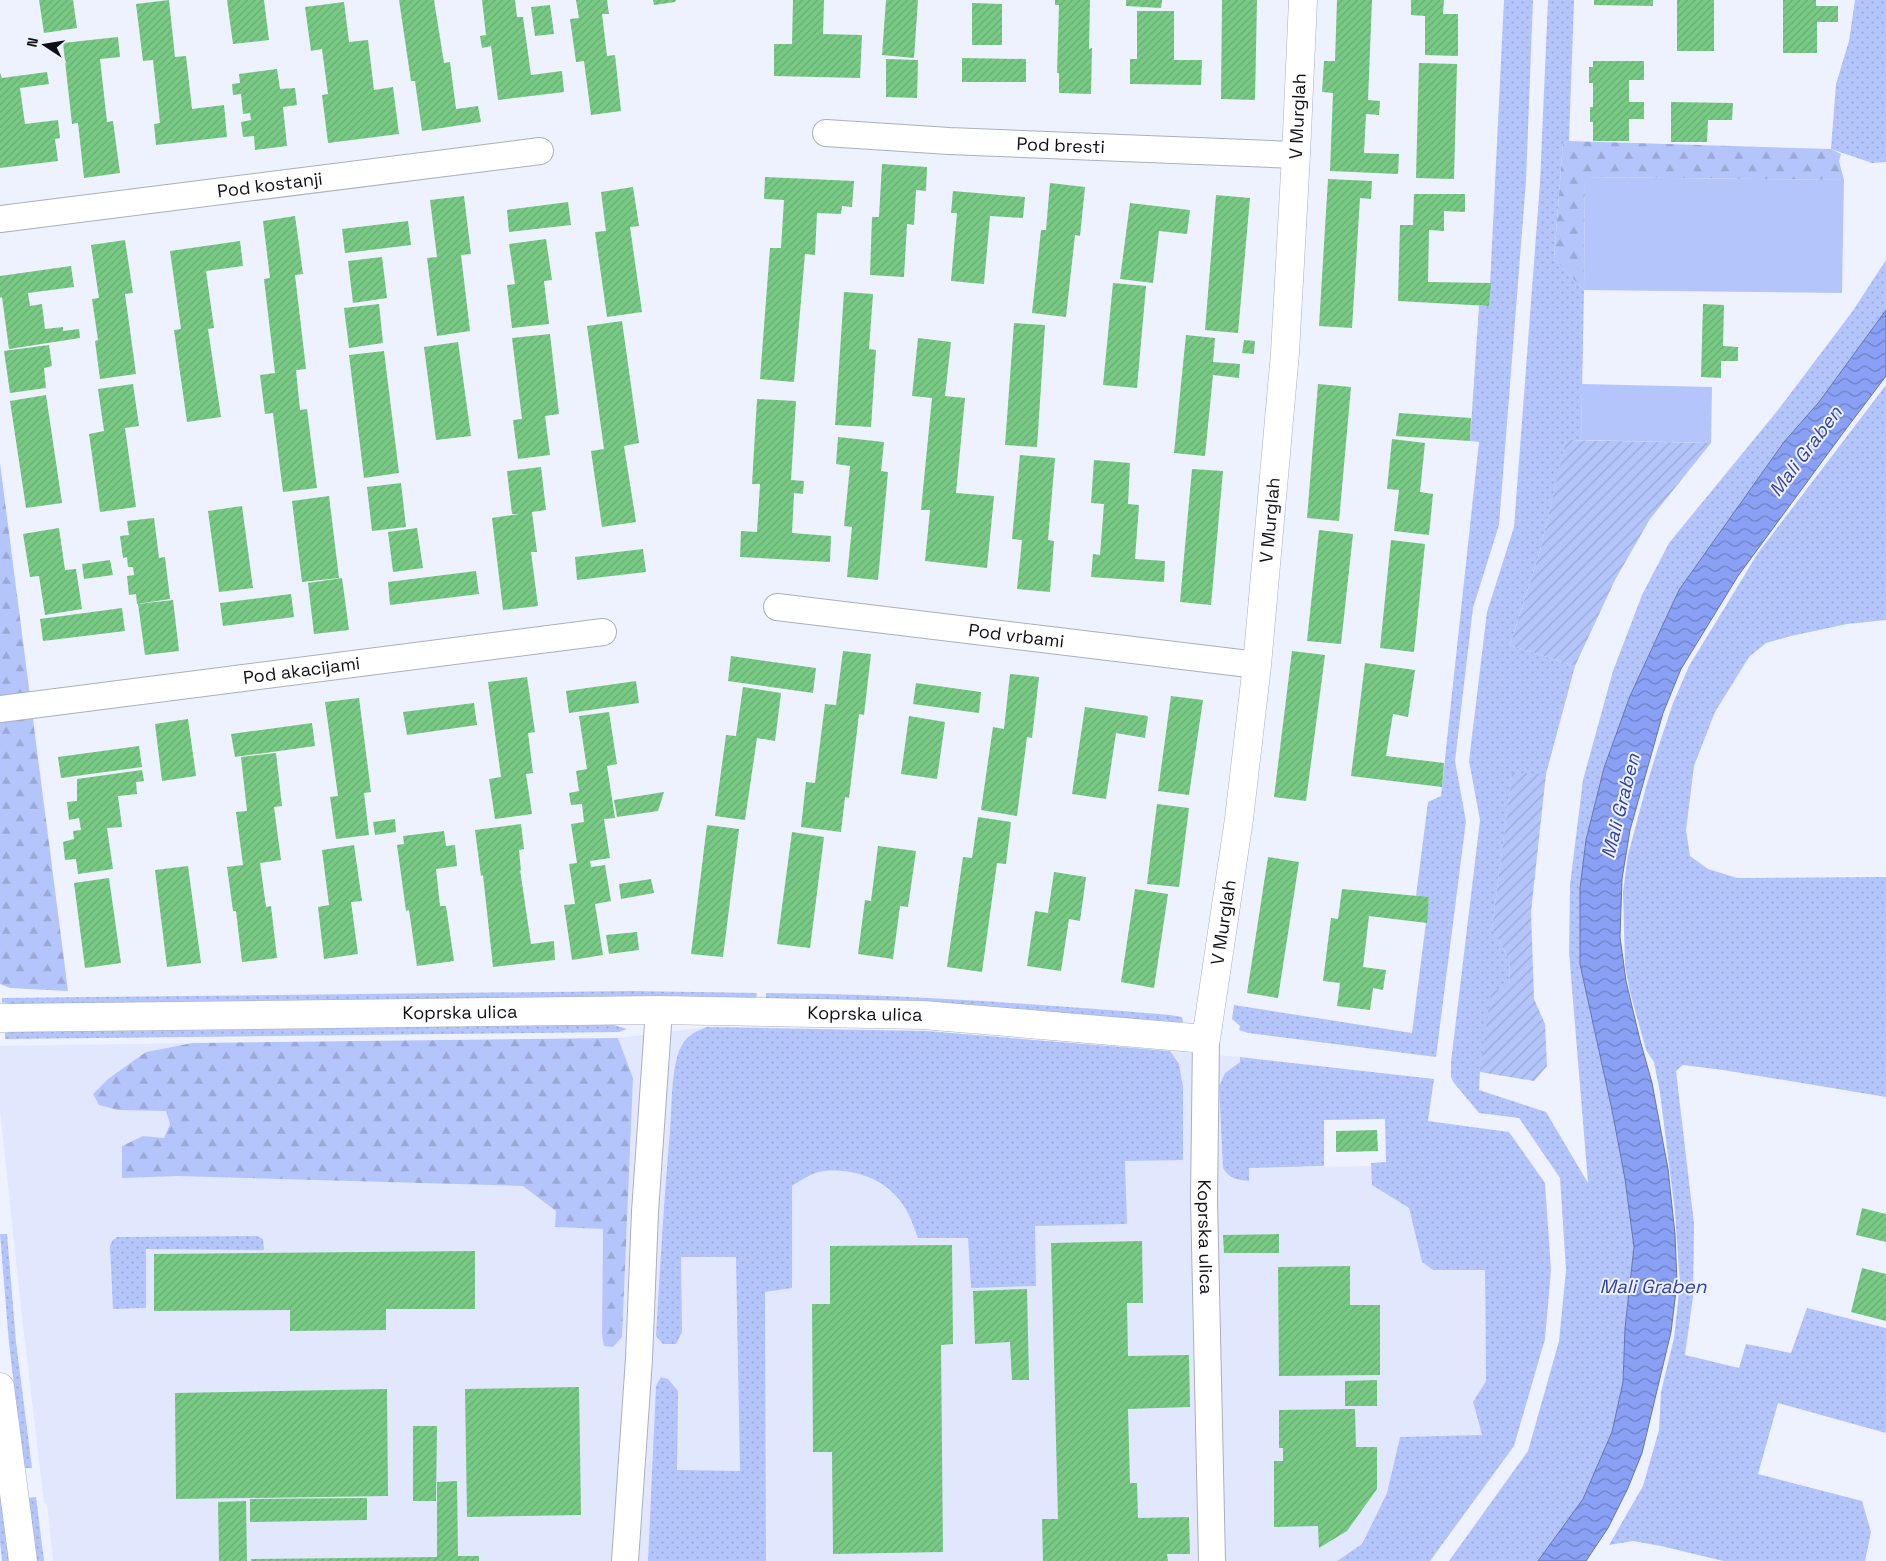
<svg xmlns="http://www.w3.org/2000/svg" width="1886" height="1561" font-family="'Space Grotesk',sans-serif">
<defs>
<pattern id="grass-dots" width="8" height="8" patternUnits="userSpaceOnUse" patternTransform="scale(1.25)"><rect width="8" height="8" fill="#b4c5fb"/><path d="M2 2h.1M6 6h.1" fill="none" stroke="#9aa8d6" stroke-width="1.8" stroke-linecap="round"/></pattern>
<pattern id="forest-firs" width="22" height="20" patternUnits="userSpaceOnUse" patternTransform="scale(1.25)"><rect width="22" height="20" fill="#b4c5fb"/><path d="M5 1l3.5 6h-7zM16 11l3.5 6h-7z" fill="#9aa8d6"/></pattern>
<pattern id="garden-furrows" width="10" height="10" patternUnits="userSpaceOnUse" patternTransform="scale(1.25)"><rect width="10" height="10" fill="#b4c5fb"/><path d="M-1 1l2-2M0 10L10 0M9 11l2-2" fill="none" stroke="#9aa8d6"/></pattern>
<pattern id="water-waves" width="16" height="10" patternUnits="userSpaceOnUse" patternTransform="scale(1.25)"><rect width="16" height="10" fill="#89a0f5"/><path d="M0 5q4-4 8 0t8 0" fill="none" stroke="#6e81c5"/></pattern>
<pattern id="building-hatch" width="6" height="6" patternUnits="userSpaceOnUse" patternTransform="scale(1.25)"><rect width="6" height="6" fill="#78ca85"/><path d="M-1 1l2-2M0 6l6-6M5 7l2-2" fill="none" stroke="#67ac72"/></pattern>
</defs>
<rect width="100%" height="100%" fill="#eef2fe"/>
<path fill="#e1e8fd" d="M707,1027L926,1031L1240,1057V1062L1225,1073L1219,1086L1223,1168L1227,1175L1233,1179L1249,1181V1168L1371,1166L1373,1185L1409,1208L1422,1262L1434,1270H1485L1486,1381L1473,1402L1482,1436L1400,1437L1387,1493L1362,1544L1337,1561H53L47,1504L44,1503L21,1308L0,1110V1046L193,1043L523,1186L539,1198L633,1078L618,1038Z"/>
<g fill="url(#grass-dots)">
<path d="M1504,0H1533L1526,181L1499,525L1473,608L1455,761L1466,821L1436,1057L1248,1033L1239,1030L1240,1026L1232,1019L1234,1005L1412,1033L1429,898L1416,896L1428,802L1441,796L1479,442L1470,441L1479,306H1489Z"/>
<path d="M1548,0H1574L1569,141L1563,143L1554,259L1584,290L1581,440L1566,441L1540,551L1510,645L1575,666L1546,774H1512L1492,928L1510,961L1509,986L1480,1072L1479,1090L1546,1112L1588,1183L1569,952L1570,885L1583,780L1613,671L1642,595L1669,543L1778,410L1852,312L1886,260V310L1819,402L1784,442L1679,590L1630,696L1604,768L1586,840L1580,888V964L1612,1110L1625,1179L1634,1247L1625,1328L1623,1382L1612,1432L1583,1499L1538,1561H1449L1528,1451L1559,1341L1566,1270L1560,1178L1519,1118L1479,1113L1454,1083L1451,1077V1062L1480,820L1469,761L1487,612L1514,527L1540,183Z"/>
<path d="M1855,0H1886V162L1872,163L1831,149L1836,84L1849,41Z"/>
<path d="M1886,385V620L1847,624L1791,636L1766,643L1749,657L1715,712L1694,766L1686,830L1690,856L1708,869L1737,878L1886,877V1097L1723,1070L1683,1065L1676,1071L1694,1224L1693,1297L1685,1355L1739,1368L1746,1344L1791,1353L1807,1308L1886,1328V1433L1778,1403L1758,1474L1862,1501L1871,1532L1865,1561H1723L1661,1546L1633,1541L1609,1545L1643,1486L1659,1430L1661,1392L1674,1338L1680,1284L1675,1212L1660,1093L1654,1062L1646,1050L1630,992L1625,965L1623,892L1628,855L1646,787L1656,754L1673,703L1689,666L1758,553Z"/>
<path d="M632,991L757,993L756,999L10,1004L2,1002V998Z"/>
<path d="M766,993C901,994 1036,1004 1170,1015L1182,1017L1183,1022L1170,1024L766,1000Z"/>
<path d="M611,1024L627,1029L619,1032L5,1039V1033L13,1031Z"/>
<path d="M707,1027L926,1031L1170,1051L1179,1064L1183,1087V1160L1125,1161L1127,1224L1035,1226L1036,1286L971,1288L968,1238H918C912,1222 907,1206 894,1194C876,1175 845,1167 819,1172C810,1174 800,1181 792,1186V1288L765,1292L766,1561H648L656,1386L661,1377L668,1379L678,1391L677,1470L740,1471L736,1257H681L682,1332L676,1344H663L656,1336C660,1268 664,1199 670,1131C672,1107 671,1073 679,1051C685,1037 693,1032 707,1027Z"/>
<path d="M1240,1057L1434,1079L1428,1121L1509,1132L1545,1183L1551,1270L1545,1339L1514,1446L1430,1561H1337L1362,1544L1387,1493L1400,1437L1482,1435L1473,1402L1486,1381L1485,1270H1433L1422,1262L1409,1208L1372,1185L1371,1163L1386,1162L1385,1119L1324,1120V1166L1249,1168V1181C1237,1180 1229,1179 1223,1168L1219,1086L1225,1073L1240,1062Z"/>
<path d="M0,1234H7L16,1342L32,1468H24L9,1343Z"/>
<path d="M257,1236L263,1239L264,1250L146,1249V1308L113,1309L110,1246L112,1241L117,1237Z"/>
<path d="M0,1486L10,1561H2L0,1542Z"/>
<path d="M36,1497L44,1561H36L28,1498Z"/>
</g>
<g fill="url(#forest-firs)">
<path d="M1569,141L1831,149L1841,154L1839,161L1844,180L1585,177L1584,290L1554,259L1563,143Z"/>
<path d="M0,463L68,991L10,988L0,984Z"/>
<path d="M618,1038L633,1078L622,1337L613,1347L604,1346L602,1335L603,1229L555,1227L556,1211L523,1186L177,1176L122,1178V1146L143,1136L164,1138L170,1124L166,1111L118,1110L99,1105L93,1094L108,1079L146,1052L193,1043Z"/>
</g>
<g fill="url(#garden-furrows)">
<path d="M1566,440L1711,443L1650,519L1615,580L1575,666L1510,645L1540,551Z"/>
<path d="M1512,773L1546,774L1531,912L1534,999L1545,1024L1547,1066L1534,1081L1480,1072L1491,992L1509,986L1510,961L1492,928Z"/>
</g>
<g fill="#b4c5fb">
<path d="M1585,177L1844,180L1842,293L1584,290Z"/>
<path d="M1582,384L1712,387L1711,443L1581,440Z"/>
</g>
<path fill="url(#water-waves)" stroke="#6475b2" d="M1886,310V376L1843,433L1738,576L1681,669L1663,713L1630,830L1622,879L1620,937L1626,981L1640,1040L1652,1083L1668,1169L1675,1234L1677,1283L1671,1332L1642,1453L1628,1488L1608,1528L1586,1561H1538L1583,1499L1612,1432L1623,1382L1625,1328L1634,1247L1625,1179L1612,1110L1580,964V888L1586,840L1604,768L1630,696L1679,590L1784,442L1819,402Z"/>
<g fill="url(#building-hatch)">
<path d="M39,0H73L77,28L44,33Z"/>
<path d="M169,0L175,57L186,56L192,109L224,105L227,137L156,145L154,124L160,123L153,60L143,61L136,4Z"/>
<path d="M227,0H264L269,40L233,44Z"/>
<path d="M399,0H434L444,63L450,62L456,109L478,106L481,122L422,131L415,81H411Z"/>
<path d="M482,0H515L517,17H523L531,75L562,71L564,92L498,100L491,46L482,48L480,36L486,35Z"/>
<path d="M576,0H607L609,14H602L607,56L615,55L621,111L591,115L584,61L576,62L570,19L579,18Z"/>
<path d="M653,0H676L675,2L654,5Z"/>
<path d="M793,0H824L823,34L862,35L860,78L774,76V44H792Z"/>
<path d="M886,0H918L914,58L882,55Z"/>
<path d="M1055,0H1090L1089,49L1092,48L1091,94L1059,93V73H1057L1059,5H1055Z"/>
<path d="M1126,0H1162L1161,8L1126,6Z"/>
<path d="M1222,0H1257L1255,100L1221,99Z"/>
<path d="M1337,0H1372L1368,100L1380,101L1379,115L1366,114L1364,153L1399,154L1398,174L1330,171L1333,93L1322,92L1324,61H1335Z"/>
<path d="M1411,0H1444L1443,14H1458V56L1425,55V16L1411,15Z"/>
<path d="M1594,0H1653V6L1594,5Z"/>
<rect x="1677" y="0" width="37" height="51"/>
<path d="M1783,0H1816V6H1838V22H1817V53H1783Z"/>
<path d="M344,2L349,42L368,40L374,90L393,87L399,134L328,143L322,95L328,94L322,49L311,51L305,7Z"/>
<path d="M972,3L1002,4V45H972Z"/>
<path d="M550,5L554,34L535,36L531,7Z"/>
<path d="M1137,11H1174V60H1202L1201,85L1130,84V59H1137Z"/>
<path d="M118,37L120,57L100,59L107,122L113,121L120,173L84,178L78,123L72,124L63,43Z"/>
<path d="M962,58L1026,59V82H962Z"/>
<path d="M886,59L918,60L917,98L886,97Z"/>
<path d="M1593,61H1644V80H1629V102H1644V119H1629V141H1593V122H1590V107H1593V83H1589V67H1593Z"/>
<path d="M1419,63L1457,64L1454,179L1416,178Z"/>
<path d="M277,69L280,89L295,88L297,105L283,107L287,146L255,150L254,136L243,137L241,122L251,120L250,113L243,114L241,94L233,95L232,84L240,83L239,74Z"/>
<path d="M47,72L49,84L20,88L25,124L58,120L60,138L55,139L58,161L0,168V73L2,78Z"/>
<path d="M1671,102L1733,103L1732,120H1708L1707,142H1671Z"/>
<path d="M882,164L927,167L926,191L916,190L914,225L907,224L904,277L870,275L872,217H879Z"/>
<path d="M765,177L854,181L852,207L842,206L841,214L817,213L815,255L805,254L794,382L760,379L770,248H781L784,200L764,199Z"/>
<path d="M1328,179L1372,181L1371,199L1360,198L1352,328L1319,326Z"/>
<path d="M1050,183L1085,187L1080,236L1075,235L1066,317L1032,313L1041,230H1046Z"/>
<path d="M633,187L639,226L630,227L642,312L607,317L595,232L606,231L601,192Z"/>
<path d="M953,191L1025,197L1023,218L990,216L984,284L951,281L957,213H951Z"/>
<path d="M1414,194H1465V212L1444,211V231L1429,230L1428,282L1491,283L1489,306L1398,301L1400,225H1413Z"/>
<path d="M1216,195L1250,198L1238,333L1205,330Z"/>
<path d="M464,196L471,254L461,255L470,331L437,336L427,258L437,257L430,200Z"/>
<path d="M568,202L571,225L509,232L507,210Z"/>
<path d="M1130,203L1190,210L1187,234L1159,231L1153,283L1120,279Z"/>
<path d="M295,216L303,274L295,275L306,369L296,370L300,410L307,409L317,488L283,492L273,413L265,414L260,375L275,373L264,279L270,278L263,221Z"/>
<path d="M408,221L411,245L345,253L342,229Z"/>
<path d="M546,239L552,280L544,281L549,324L512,328L507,285L515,284L509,244Z"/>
<path d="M125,240L133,293L125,294L136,374L100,379L95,341L98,340L92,299L99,298L91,245Z"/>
<path d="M240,241L243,266L206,271L214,328L208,329L221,417L187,422L174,330L181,329L170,251Z"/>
<path d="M382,257L387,298L353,303L348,261Z"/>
<path d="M71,266L74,287L28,293L30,306L42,304L45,329L63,327V331L79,329L80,338L9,349L2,297L0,298V276Z"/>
<path d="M1113,283L1146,286L1137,388L1103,385Z"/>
<path d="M844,292L873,294L869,349L876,350L871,427L835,425Z"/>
<path d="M379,304L383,343L349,348L344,308Z"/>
<path d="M1703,304L1724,305L1723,346L1738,347V361H1721V378L1701,377Z"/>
<path d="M622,321L639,443L624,446L636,522L602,527L591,451L604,449L587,326Z"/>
<path d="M1014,323L1045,325L1037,447L1005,445Z"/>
<path d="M550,334L559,414L545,416L550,455L518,459L513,420L522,419L512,338Z"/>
<path d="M1186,335L1215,338L1213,362L1240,364L1239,378L1213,375L1205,456L1174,453Z"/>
<path d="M918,338L951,342L945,396L965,398L956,493L994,496L987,568L925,561L930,510H921L932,398L912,396Z"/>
<path d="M1244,340L1255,341L1254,354L1242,353Z"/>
<path d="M458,342L471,436L436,440L424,347Z"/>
<path d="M49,345L52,366L44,368L46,388L10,393L4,351Z"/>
<path d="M384,351L399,473L364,478L349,355Z"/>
<path d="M133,384L139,426L125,428L136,507L100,512L89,434L104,431L98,389Z"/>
<path d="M1318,384L1351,387L1339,521L1307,518Z"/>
<path d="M46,395L62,503L26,508L10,401Z"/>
<path d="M757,399L796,401L791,480L804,481L803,494L794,493L792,533L831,536L830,562L740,557L741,531L757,532L760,484H752Z"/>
<path d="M1399,413L1471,418L1470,441L1396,436Z"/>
<path d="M838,437L884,442L881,471L888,472L878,580L847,577L852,527L844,526L850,466L836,464Z"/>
<path d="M1392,439L1425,443L1420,492L1433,494L1429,535L1394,531L1399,490L1387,489Z"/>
<path d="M1020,455L1055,458L1048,540L1054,541L1050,592L1017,589L1022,540L1012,539Z"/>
<path d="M1094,460L1130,463L1128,504L1139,505L1135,559L1165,561L1164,582L1091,577L1093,554L1100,555L1104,504L1091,503Z"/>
<path d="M541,467L546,510L532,512L537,552H531L538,606L503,610L492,518L519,514H512L507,471Z"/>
<path d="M1192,469L1223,471L1211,605L1180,602Z"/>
<path d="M401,483L406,527L372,531L367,487Z"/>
<path d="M329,496L339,578L302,582L292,501Z"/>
<path d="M242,506L253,588L219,592L208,511Z"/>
<path d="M154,518L159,558L165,557L170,599L137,604L136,594L129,595L127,576L134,575L133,567H128L127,557L123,558L120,536L129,535L127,521Z"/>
<path d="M59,528L65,570L76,569L82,609L45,615L39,576L30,577L23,534Z"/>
<path d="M417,528L423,568L393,572L388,532Z"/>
<path d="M1319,530L1353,534L1341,644L1307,641Z"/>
<path d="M1391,540L1425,544L1414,652L1380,648Z"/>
<path d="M643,549L646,572L577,580L575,557Z"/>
<path d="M110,560L113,575L84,579L82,564Z"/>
<path d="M476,571L479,594L390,605L388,582Z"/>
<path d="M342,578L349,630L314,634L308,583Z"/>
<path d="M291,594L294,617L223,626L220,603Z"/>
<path d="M173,600L179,651L145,655L138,604Z"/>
<path d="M122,608L125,631L43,641L40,619Z"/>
<path d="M843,651L871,654L864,715L859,714L849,798L845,797L841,832L801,827L806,782L815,783L825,704L836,705Z"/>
<path d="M1292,651L1325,655L1306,801L1274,797Z"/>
<path d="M731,656L816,668L813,693L728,681Z"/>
<path d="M1365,663L1415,670L1408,717L1393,714L1386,756L1444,763L1442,787L1351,776Z"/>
<path d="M1010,674L1039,677L1032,738L1027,737L1017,816L981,810L993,727L1004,729Z"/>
<path d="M527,677L535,732L528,733L533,773L526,774L532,814L495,819L489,779L501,777L488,682Z"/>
<path d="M636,681L639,703L569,713L566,691Z"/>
<path d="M916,683L981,692L979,713L913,704Z"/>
<path d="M743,687L781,693L775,741L757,738L745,820L715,816L726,735L736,736Z"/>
<path d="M1171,696L1203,700L1189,795L1158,791Z"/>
<path d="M359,698L371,792L364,793L369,835L336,839L330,797L338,796L325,702Z"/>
<path d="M474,703L477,725L407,735L403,712Z"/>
<path d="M1085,707L1148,716L1145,738L1116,733L1106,799L1072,794Z"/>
<path d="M609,712L617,764L607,766L615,818L604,819L610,858L590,861L591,867L605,865L611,901L595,904L603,955L572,960L564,905L575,904L569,864L577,863L571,824L584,822L582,804L571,805L569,793L579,791L576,771L587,769L579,716Z"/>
<path d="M909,716L945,722L937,779L901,774Z"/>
<path d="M188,719L196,776L162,781L155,724Z"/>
<path d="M312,723L315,746L235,757L231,734Z"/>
<path d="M139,746L142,767L61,778L58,757Z"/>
<path d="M276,753L282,806L274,807L281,860L260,863L266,907L271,906L277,958L242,962L236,911H233L227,867L243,865L236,812L247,811L241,757Z"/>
<path d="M142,770L144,781L136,782L137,794L118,796L122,827L107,828L113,869L78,874L76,859L65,860L63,842L74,839L73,831L81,830L79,818L69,820L67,802L77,801V779Z"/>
<path d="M664,792L658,811L617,817L614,800Z"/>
<path d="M1157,804L1189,808L1179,887L1147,884Z"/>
<path d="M978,817L1011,822L1006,864L997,863L982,972L947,967L963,857L972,858Z"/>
<path d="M395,819L396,832L375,835L373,822Z"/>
<path d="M521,824L524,849L519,850L521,871L520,870L531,944L554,941L555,960L493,967L483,875L481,876L475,830Z"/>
<path d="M707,825L739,829L723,957L691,954Z"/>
<path d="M444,831L446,846L455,845L457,866L436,869L440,906H446L454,961L417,966L409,910L406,911L397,845L404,844L403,836Z"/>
<path d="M792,832L824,837L810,948L777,944Z"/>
<path d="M354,845L362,901L351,902L358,954L324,959L318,907L329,905L322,850Z"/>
<path d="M878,846L916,851L908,907L900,906L893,959L858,954L865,900L871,901Z"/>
<path d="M1268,857L1299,862L1278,998L1247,993Z"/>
<path d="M188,866L201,963L167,967L155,870Z"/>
<path d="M1054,872L1086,877L1080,921L1069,919L1061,971L1027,966L1035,911L1048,913Z"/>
<path d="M109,878L121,963L85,968L74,883Z"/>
<path d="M651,879L654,893L621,899L619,884Z"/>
<path d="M1135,889L1168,894L1154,988L1121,982Z"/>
<path d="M1342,889L1429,897L1427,923L1369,916L1363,967L1386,970L1383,990L1373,988L1370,1010L1337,1006L1340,983L1323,981L1331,918L1338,919Z"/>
<path d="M637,932L639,950L609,954L606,935Z"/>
<path d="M1377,1130L1378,1151L1336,1152V1131Z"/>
<path d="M1862,1208L1886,1214V1242L1856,1235Z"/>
<path d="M1279,1234V1253H1224L1223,1235Z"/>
<path d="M1142,1241L1143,1303H1127L1128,1356L1189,1355L1190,1407L1128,1409L1130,1483H1137L1138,1518L1189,1517L1190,1554H1167L1168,1561H1043L1042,1519H1058L1051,1243Z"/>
<path d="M952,1245L953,1344L941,1345L943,1552L833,1554L832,1452H813L812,1304H830V1246Z"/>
<path d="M475,1251V1309H386V1330L290,1331V1310L154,1311V1254Z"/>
<path d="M1350,1266V1305H1380V1375L1279,1376L1278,1267Z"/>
<path d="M1862,1268L1886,1274V1321L1851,1312Z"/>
<path d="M1027,1289L1029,1380H1012L1010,1342L975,1344L973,1291Z"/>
<path d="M1377,1380V1406H1345V1381Z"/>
<path d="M579,1387L581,1515L467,1517L465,1389Z"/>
<path d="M387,1389L388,1496L176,1499L175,1393Z"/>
<path d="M1355,1409L1356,1447H1377V1489L1347,1531L1319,1548L1318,1526L1274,1527V1461H1283V1448H1279V1410Z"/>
<path d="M413,1426H437L436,1501H413Z"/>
<path d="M457,1481L458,1556H479V1561H251V1559L437,1557V1482Z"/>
<path d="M367,1498V1520L250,1522V1499Z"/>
<path d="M246,1501L247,1561H219L218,1502Z"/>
</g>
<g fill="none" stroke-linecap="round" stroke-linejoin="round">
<g stroke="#aaafbc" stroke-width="28">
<g id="minor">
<path id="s1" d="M826,133L949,141L1296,155"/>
<path id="s2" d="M0,219L540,151"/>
<path id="s3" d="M777,607L1257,665"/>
<path id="s4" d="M0,709L603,632"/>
<path id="s5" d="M1206,1039L1204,1199L1212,1561"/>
<path d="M625,1561L639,1359L645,1212L659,1010"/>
</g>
</g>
<g stroke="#aaafbc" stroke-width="29">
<g id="tertiary">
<path id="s6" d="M0,1018L659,1010L923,1015L1206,1039L1239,819L1257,665L1285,353L1296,155L1303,0"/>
<path d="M0,1387L23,1561"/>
</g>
</g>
<use href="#minor" stroke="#fff" stroke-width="26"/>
<use href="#tertiary" stroke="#fff" stroke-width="28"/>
</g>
<g text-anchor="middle" stroke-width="4" stroke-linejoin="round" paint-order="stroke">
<g font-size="18" fill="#0f1015" stroke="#eef2fe">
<text dy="6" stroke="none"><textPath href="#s6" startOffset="2135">V Murglah</textPath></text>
<text dy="6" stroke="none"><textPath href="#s1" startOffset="235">Pod bresti</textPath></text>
<text dy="6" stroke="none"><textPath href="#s2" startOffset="272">Pod kostanji</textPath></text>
<text dy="6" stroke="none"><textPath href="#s6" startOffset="1730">V Murglah</textPath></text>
<text dy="6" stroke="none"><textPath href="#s3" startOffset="241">Pod vrbami</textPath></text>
<text dy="6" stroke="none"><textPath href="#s4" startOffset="304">Pod akacijami</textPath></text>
<text dy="6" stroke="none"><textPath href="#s6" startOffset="1325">V Murglah</textPath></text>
<text dy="6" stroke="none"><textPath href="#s6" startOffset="460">Koprska ulica</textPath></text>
<text dy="6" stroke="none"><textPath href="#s6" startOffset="865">Koprska ulica</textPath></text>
<text dy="6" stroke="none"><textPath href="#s5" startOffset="198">Koprska ulica</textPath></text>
</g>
<g font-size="19" font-style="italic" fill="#3241a1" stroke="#eef2fe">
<text transform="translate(1805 451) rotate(-53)" y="7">Mali Graben</text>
<text transform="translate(1620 806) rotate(-76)" y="7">Mali Graben</text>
<text x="1653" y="1293">Mali Graben</text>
</g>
</g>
<g transform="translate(45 45) rotate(282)" stroke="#eef2fe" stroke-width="4" paint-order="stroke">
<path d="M0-4L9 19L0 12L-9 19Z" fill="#0f1015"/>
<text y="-8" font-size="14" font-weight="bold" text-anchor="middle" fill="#0f1015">N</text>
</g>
</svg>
